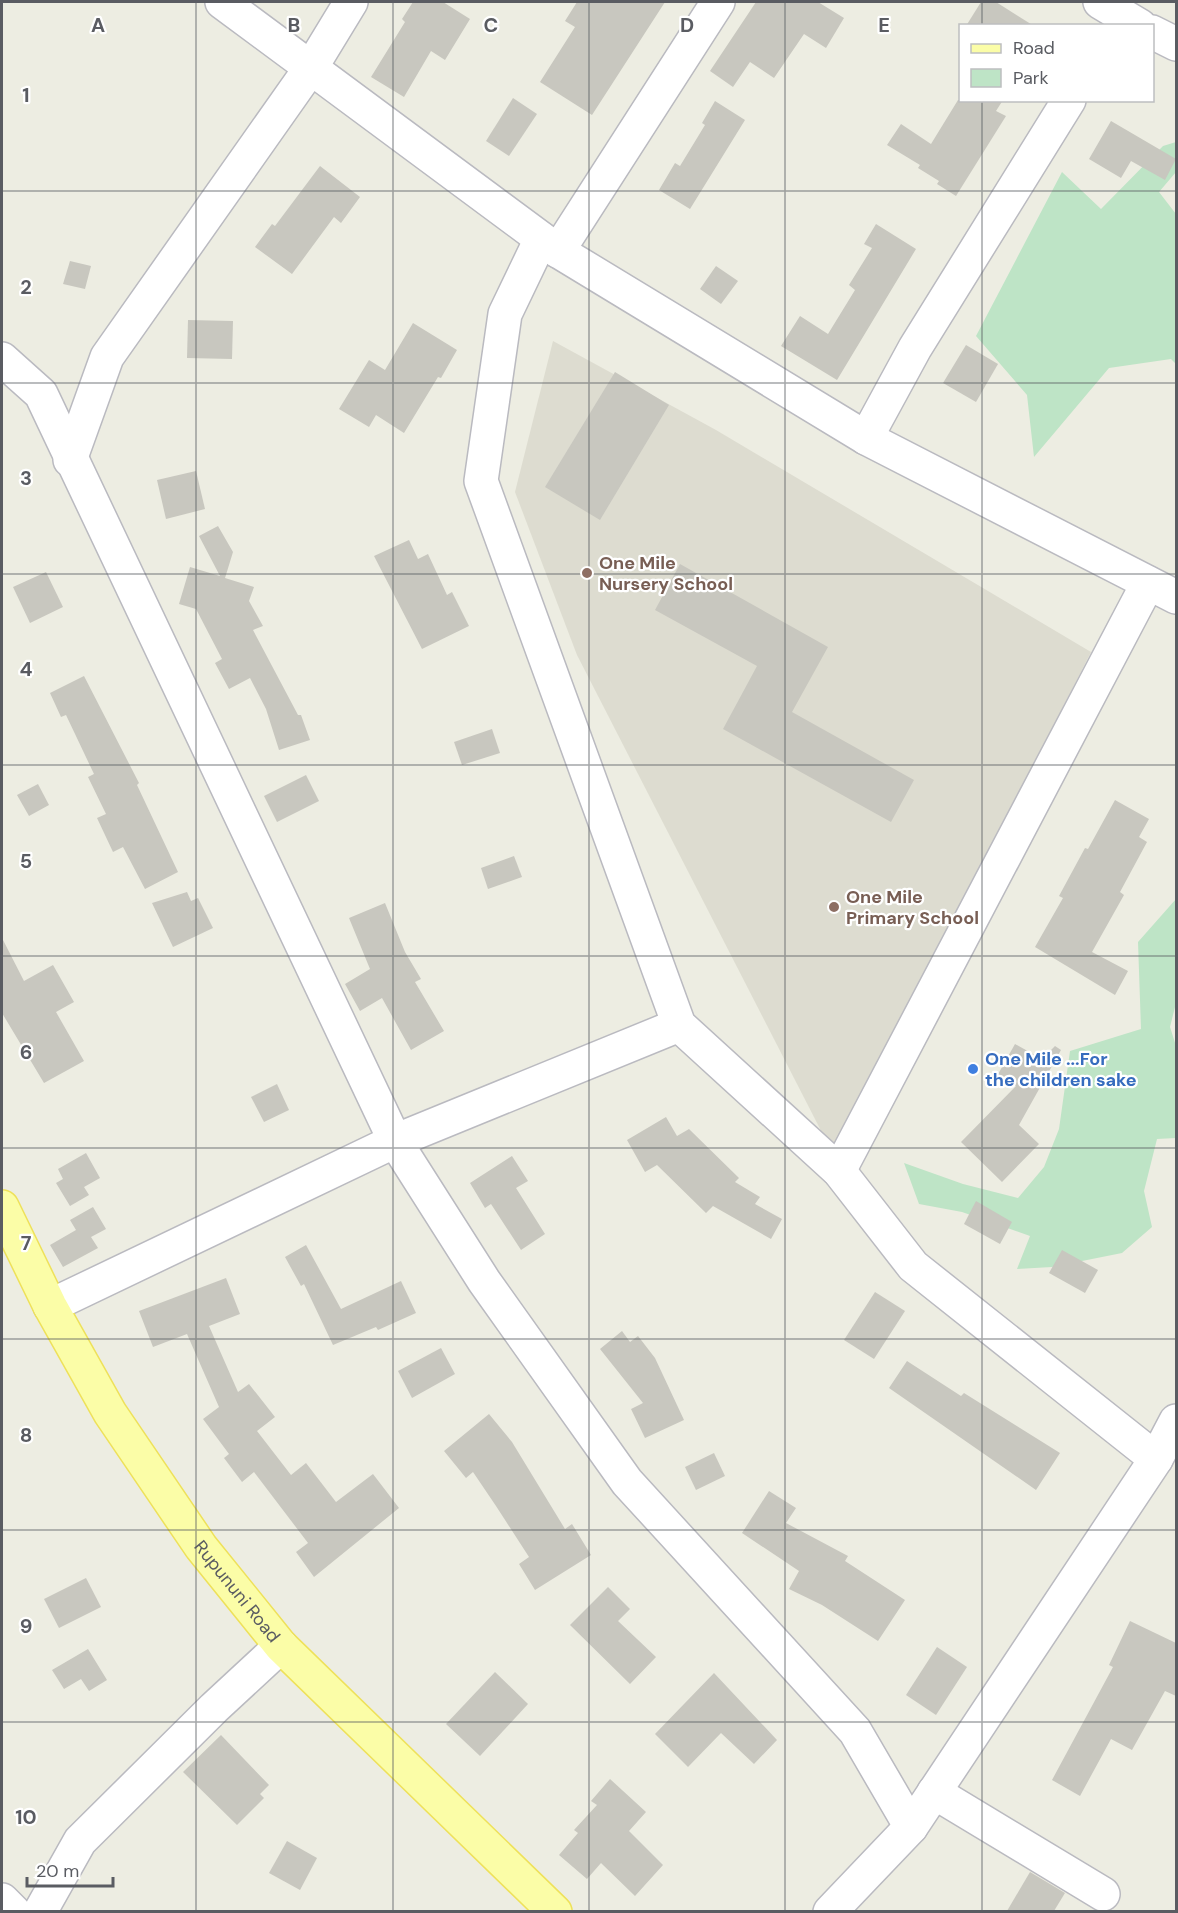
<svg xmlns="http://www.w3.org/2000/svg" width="1178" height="1913" font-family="'DM Sans',sans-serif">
<rect width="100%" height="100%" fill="#edede2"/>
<path fill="#dddcd0" d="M553,341L716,430L1091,652L835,1158L577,655L515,492Z"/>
<g fill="#bee4c6">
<path d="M1176,142V172L1159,192L1176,214V364L1171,359L1109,368L1034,457L1027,395L976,336L1062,172L1101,209L1163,146Z"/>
<path d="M1176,899V1003L1170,1027L1176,1046V1138L1157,1139L1144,1191L1152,1227L1122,1253L1052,1267L1017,1269L1030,1236L962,1212L919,1204L904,1163L963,1184L1018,1198L1044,1167L1059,1129L1070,1051L1141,1029L1138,942Z"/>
</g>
<g fill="#c8c7bf">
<path d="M413,2H443L470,19L445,60L431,51L404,97L371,77L405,22L402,19Z"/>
<path d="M577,2H665L592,115L540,82L575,27L565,21Z"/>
<path d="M756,2H818L844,18L826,48L804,34L774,78L750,62L733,87L710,71Z"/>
<path d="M981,2H996L1034,26H966Z"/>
<path d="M513,98L537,114L509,156L486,141Z"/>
<path d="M958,100H1003L996,111L1006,116L956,196L937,184L939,181L918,168L920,165L887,145L901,124L931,144Z"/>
<path d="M715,101L745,120L690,209L659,190L675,163L680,166L705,125L702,123Z"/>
<path d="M1111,121L1176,159L1165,180L1131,161L1121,178L1089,159Z"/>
<path d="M320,166L360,197L341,223L334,217L292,274L255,247L272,224L275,226Z"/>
<path d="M876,224L916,249L837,380L781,346L800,316L828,334L855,290L849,285L872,248L864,244Z"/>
<path d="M70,261L91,266L85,289L63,284Z"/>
<path d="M716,266L738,281L721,304L700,289Z"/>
<path d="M188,320L233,321L232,359L187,358Z"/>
<path d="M413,323L457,350L441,378L438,377L404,433L376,415L369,427L339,409L369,360L385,370Z"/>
<path d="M966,345L998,364L976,402L943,383Z"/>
<path d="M615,372L669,405L600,520L545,487Z"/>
<path d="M196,471L205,509L166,519L157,480Z"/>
<path d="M218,526L233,552L225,578L254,587L249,601L263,626L253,630L298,715H301L310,740L279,750L266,709L250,678L229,689L215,663L222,659L196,609L179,604L190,567L220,576L199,536Z"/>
<path d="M409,540L418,559L428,554L447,595L452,592L469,626L422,649L374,556Z"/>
<path d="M680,564L828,647L792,712L914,780L891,822L723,729L757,666L655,610Z"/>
<path d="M46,572L63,607L30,623L13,587Z"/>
<path d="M84,676L139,783L137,785L178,872L145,889L123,847L113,852L97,818L106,814L88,777L94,774L66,715L61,717L50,693Z"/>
<path d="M492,729L500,753L462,765L454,742Z"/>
<path d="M306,775L319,801L277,822L264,796Z"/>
<path d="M38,784L49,805L29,816L17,795Z"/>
<path d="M1115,800L1149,819L1139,837L1147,842L1120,892L1124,895L1092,952L1128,971L1115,995L1035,947L1063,898L1059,896L1085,848L1088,849Z"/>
<path d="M514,856L522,877L488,889L481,868Z"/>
<path d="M187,892L191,901L198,898L213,928L173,947L152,903Z"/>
<path d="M385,903L405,952L421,979L415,982L444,1031L411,1050L382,998L360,1011L345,984L370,969L349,918Z"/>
<path d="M2,938L24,981L53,965L74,1002L56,1012L84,1061L44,1083L2,1013Z"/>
<path d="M1015,1044L1042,1059L1055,1046L1061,1050L1019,1125L1039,1144L1002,1182L961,1142L1016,1086L997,1076Z"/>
<path d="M277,1084L289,1110L264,1122L251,1097Z"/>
<path d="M666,1117L677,1136L689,1129L739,1178L735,1182L760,1197L755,1204L782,1219L771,1239L713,1206L706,1213L657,1165L645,1172L627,1140Z"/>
<path d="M86,1153L100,1178L84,1187L89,1195L70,1206L56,1183L63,1179L58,1169Z"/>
<path d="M512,1156L528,1181L516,1188L545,1234L521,1250L491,1204L485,1208L470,1183Z"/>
<path d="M976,1201L1012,1222L1000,1244L964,1224Z"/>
<path d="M93,1207L106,1229L91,1237L98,1248L63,1267L50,1245L76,1230L70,1220Z"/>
<path d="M306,1245L341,1309L401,1281L416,1313L378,1330L376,1327L333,1345L304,1284L301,1286L285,1257Z"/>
<path d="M1062,1250L1098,1270L1085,1293L1049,1273Z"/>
<path d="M226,1278L240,1314L209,1326L238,1392L249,1384L275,1417L257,1431L291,1475L306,1463L336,1502L373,1474L399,1508L314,1577L296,1552L308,1543L254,1472L242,1482L224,1458L229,1454L203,1419L219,1407L187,1334L153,1347L139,1311Z"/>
<path d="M875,1292L905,1311L874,1359L844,1340Z"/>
<path d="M622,1331L630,1342L638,1336L655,1358L684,1420L645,1438L631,1409L643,1403L600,1349Z"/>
<path d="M441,1348L455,1374L412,1398L398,1371Z"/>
<path d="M907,1361L961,1396L964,1393L1060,1453L1036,1490L889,1388Z"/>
<path d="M489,1414L512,1442L565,1529L572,1524L591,1555L535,1590L519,1564L529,1557L496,1506L473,1472L466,1478L444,1451Z"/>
<path d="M714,1453L725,1476L696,1490L685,1467Z"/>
<path d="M769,1491L796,1508L786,1523L848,1556L845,1561L905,1600L878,1641L822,1605L789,1589L799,1571L742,1533Z"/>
<path d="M86,1578L101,1607L59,1628L44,1599Z"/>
<path d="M608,1587L630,1609L618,1621L656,1657L630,1684L570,1625Z"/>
<path d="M1130,1621L1176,1643V1696L1165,1691L1132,1750L1111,1739L1080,1796L1052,1780L1113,1667L1109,1665Z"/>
<path d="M937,1647L967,1667L936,1715L906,1695Z"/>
<path d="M88,1649L107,1680L89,1691L81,1679L64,1689L52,1670Z"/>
<path d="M495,1672L528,1704L480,1756L446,1724Z"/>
<path d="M714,1673L777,1740L754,1764L721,1733L688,1767L655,1734Z"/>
<path d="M221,1735L269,1785L260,1794L264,1798L237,1825L183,1772Z"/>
<path d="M610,1779L646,1812L629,1831L663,1865L635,1896L601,1863L587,1879L559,1855L578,1833L574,1830L597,1805L591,1801Z"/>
<path d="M287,1841L317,1858L300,1890L269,1873Z"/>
<path d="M1030,1872L1065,1893L1054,1911H1007Z"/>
</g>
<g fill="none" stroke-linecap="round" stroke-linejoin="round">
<g stroke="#babac0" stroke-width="36">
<g id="minor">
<path d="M222,2L558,251L866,438L1176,597"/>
<path d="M1100,2L1140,26"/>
<path d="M1152,32L1176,44"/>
<path d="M541,239L505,314L481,481L679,1025L839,1171L913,1266L1156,1459"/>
<path d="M558,251L718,2"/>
<path d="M2,359L41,394L395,1141L484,1281L627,1482L855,1731L911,1827"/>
<path d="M866,438L915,348L1069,100"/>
<path d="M70,460L107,357L312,66L351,2"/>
<path d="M839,1171L1148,583"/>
<path d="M50,1306L395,1141L679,1025"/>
<path d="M934,1792L1103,1894"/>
<path d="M2,1900L14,1912"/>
<path d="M40,1912L80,1841L214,1708L281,1646"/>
<path d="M830,1912L911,1827L1156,1459L1176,1421"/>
</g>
</g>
<g stroke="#eee15a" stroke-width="36">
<g id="major">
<path id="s1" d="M2,1207L50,1306L110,1413L201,1547L281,1646L555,1912"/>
</g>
</g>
<use href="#minor" stroke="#fff" stroke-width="33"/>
<use href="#major" stroke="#fbfda7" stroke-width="33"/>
</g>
<path fill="none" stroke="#5a5c62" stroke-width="1.5" stroke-opacity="0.55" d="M196,2V1912M393,2V1912M589,2V1912M785,2V1912M982,2V26M982,100V1912M2,191H1176M2,383H1176M2,574H1176M2,765H1176M2,956H1176M2,1148H1176M2,1339H1176M2,1530H1176M2,1722H1176"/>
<g fill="#8d6e63" stroke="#fff" stroke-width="2">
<circle cx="587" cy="573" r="6"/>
<circle cx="834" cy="907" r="6"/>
</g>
<circle fill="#3f7fe0" stroke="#fff" stroke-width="2" cx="973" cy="1069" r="6"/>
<g text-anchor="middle" stroke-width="4.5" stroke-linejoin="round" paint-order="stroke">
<g font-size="18" font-weight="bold" fill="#785e54" stroke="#fff" text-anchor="start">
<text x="599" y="569">One Mile<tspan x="599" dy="21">Nursery School</tspan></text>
<text x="846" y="903">One Mile<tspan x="846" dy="21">Primary School</tspan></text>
</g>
<g font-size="18" font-weight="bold" fill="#366cbe" stroke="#fff" text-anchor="start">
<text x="985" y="1065">One Mile ...For<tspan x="985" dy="21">the children sake</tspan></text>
</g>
<g font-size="18" fill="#5a5c62" stroke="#fff">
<text dy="6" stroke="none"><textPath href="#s1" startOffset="452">Rupununi Road</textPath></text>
</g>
</g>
<g font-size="20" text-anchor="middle" font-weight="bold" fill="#5a5c62" stroke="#fff" stroke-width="4.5" stroke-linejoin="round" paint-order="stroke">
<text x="98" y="32">A</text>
<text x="294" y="32">B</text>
<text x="491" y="32">C</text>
<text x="687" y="32">D</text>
<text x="884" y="32">E</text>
<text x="26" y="102">1</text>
<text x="26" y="294">2</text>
<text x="26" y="485">3</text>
<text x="26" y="676">4</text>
<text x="26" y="868">5</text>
<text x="26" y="1059">6</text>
<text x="26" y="1250">7</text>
<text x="26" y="1442">8</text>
<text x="26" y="1633">9</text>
<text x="26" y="1824">10</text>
</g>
<rect width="1178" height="1913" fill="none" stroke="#5a5c62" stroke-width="6"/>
<rect x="959" y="24" width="195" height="78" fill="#ffffff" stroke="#bdbec0" stroke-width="1.5"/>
<rect x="971" y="44" width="30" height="9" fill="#fbfda7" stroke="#bdbec0" stroke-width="1.5"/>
<text x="1013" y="54" font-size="18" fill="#5a5c62">Road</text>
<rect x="971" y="69" width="30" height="18" fill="#bee4c6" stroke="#bdbec0" stroke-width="1.5"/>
<text x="1013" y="84" font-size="18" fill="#5a5c62">Park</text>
<path d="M27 1877v9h86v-9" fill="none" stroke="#5a5c62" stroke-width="3"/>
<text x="36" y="1877" font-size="18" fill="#5a5c62" stroke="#ffffff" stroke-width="4.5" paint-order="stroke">20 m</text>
</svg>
